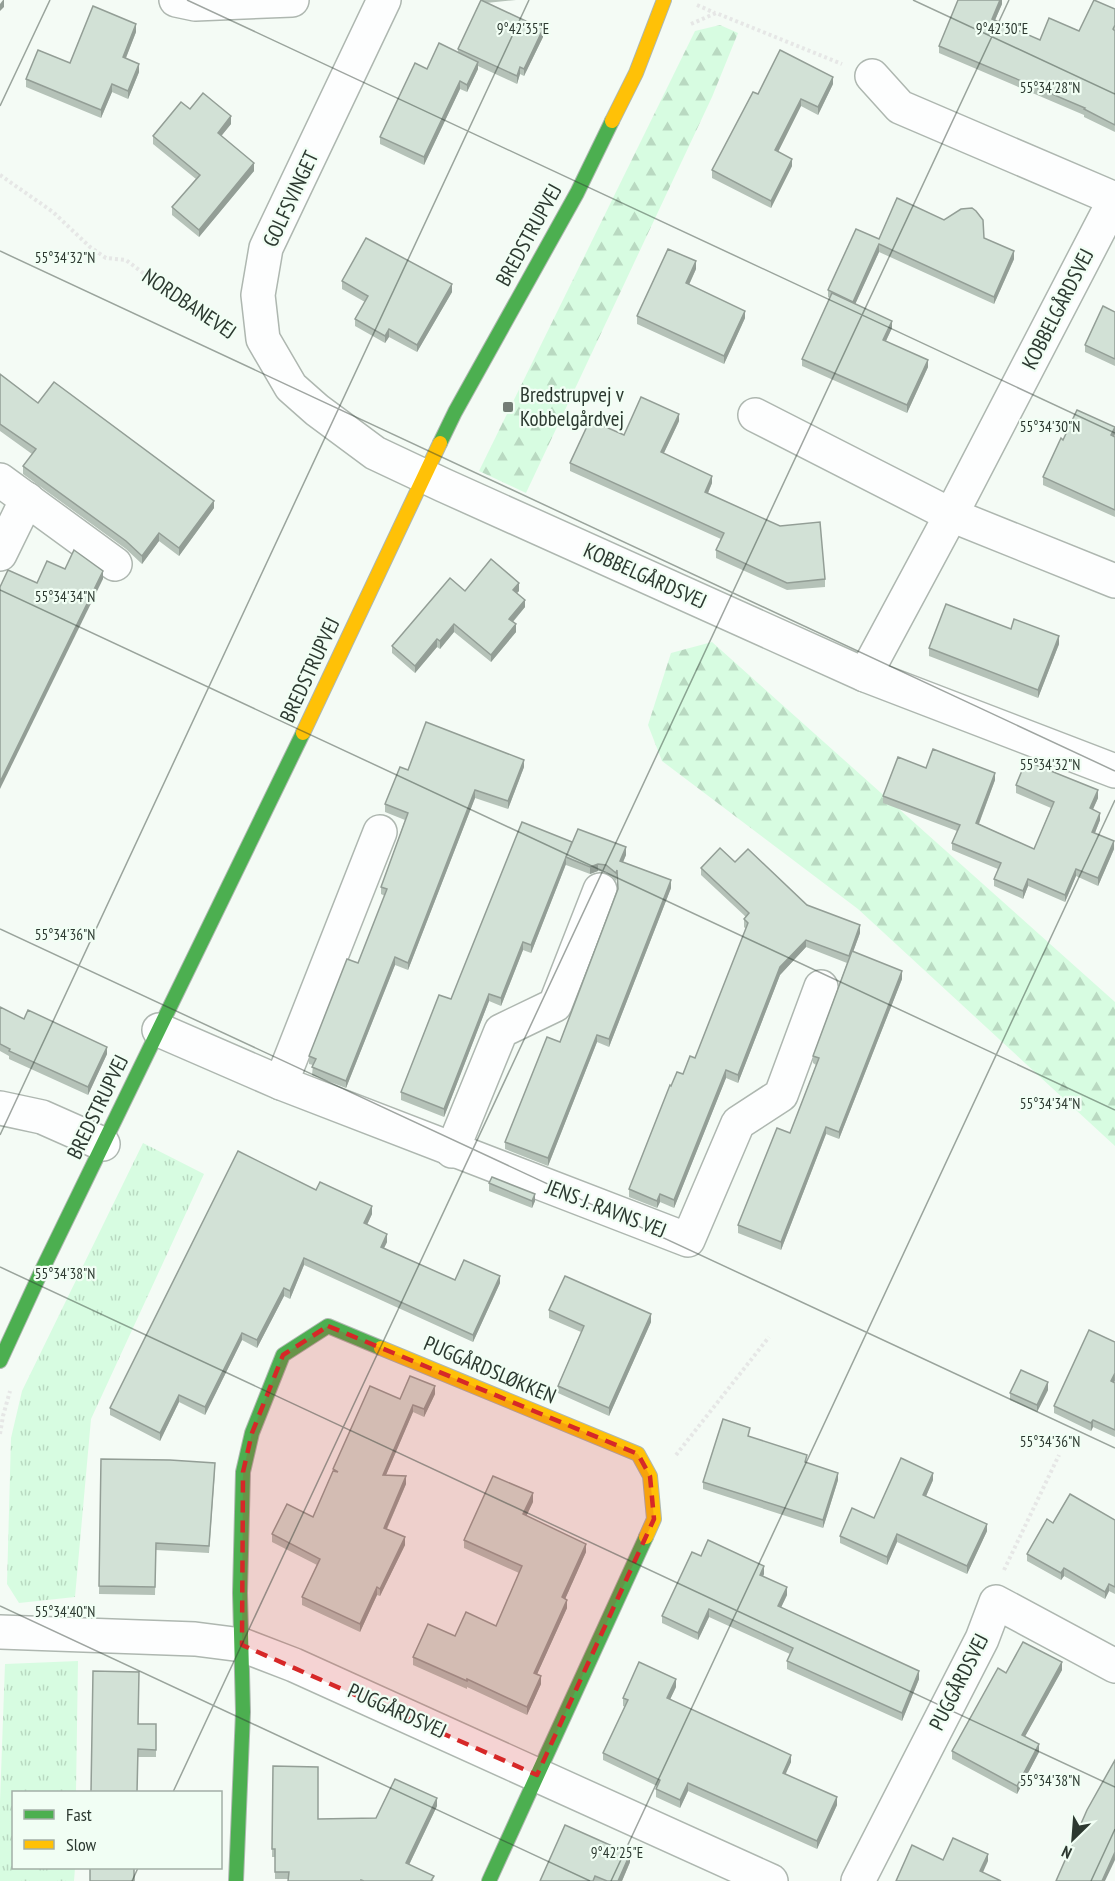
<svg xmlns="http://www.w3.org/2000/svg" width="1115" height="1881" font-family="'PT Sans Narrow',sans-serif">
<defs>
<pattern id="forest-firs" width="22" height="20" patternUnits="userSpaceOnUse" patternTransform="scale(1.5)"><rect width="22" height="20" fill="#d7fce1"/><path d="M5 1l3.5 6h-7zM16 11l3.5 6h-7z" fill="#b9d9c1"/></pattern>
<pattern id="park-tufts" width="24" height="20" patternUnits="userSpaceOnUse" patternTransform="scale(1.5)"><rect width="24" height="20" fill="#d7fce1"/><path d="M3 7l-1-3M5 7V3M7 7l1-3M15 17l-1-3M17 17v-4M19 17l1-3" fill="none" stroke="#b9d9c1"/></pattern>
</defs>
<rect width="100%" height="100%" fill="#f4fbf5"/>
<g fill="url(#forest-firs)">
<path d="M720,25L738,33L712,97L526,493L479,471L695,31Z"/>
<path d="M712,642L1115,1002V1146L858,909L662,761L648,725L671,653Z"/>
</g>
<g fill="url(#park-tufts)">
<path d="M143,1143L204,1174L91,1419L75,1597L19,1603L7,1584L11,1438L22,1391Z"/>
<path d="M78,1661L76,1792H14V1868H75L74,1881H0V1802L5,1664Z"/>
</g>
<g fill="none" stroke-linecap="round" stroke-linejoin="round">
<g stroke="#aeb7b0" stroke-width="36">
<g id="street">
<path d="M176,0L195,4L292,0"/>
<path d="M384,0L266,248L258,295L263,339L291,387L317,410L375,453L443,485L865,675L1115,771"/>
<path d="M872,76L900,107L1115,199"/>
<path d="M755,415L951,515L1115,581"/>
<path d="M0,480L115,564"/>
<path d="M0,554L27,499"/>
<path d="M865,675L951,515L1115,199"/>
<path d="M159,1030L281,1083L688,1240L738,1123L781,1095L821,987"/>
<path d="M281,1083L380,832"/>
<path d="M0,1108L42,1117L103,1144"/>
<path d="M452,1151L501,1031L555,1005L600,890"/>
<path d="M0,1632L195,1639L242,1645L294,1665L771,1881"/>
<path d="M858,1881L982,1639L996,1602L1115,1666"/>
</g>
</g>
<g stroke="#aeb7b0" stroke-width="16">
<g id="fast">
<path d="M440,443L455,412L577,193L612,121"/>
<path d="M0,1361L41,1272L303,733"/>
<path d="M236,1881L243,1712L240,1593L243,1472L252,1433L283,1355L328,1326L381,1348"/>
<path d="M489,1881L646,1537"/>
</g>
</g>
<g stroke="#aeb7b0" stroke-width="16">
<g id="slow">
<path d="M612,121L636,73L664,0"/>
<path d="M303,733L440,443"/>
<path d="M381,1348L638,1454L650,1476L654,1519L646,1537"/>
</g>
</g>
<g stroke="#e6e7e6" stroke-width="4" stroke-dasharray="3 3" stroke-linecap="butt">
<path d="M697,5L715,13"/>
<path d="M691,24L716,13L842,64"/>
<path d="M0,175L53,212L90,247L106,258L126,260L185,305L229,332"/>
<path d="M0,1434L3,1416L10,1391"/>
<path d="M676,1455L769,1337"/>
<path d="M1004,1570L1059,1455"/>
</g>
<use href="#street" stroke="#fdfefe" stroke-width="33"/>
<use href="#fast" stroke="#4caf50" stroke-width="14"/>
<use href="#slow" stroke="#ffc107" stroke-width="14"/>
</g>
<g fill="#b5c2b8">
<path d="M482,0H516L486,3L543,37L524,76L520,74L517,84L478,66V69L467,92L460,89L424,165L380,144V137L458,52V49Z"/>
<path d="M1000,0H1002V4L995,20L1040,40L1079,31L1115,9V132L1084,117V115L939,53V46Z"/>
<path d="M136,32L126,58L139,72L128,99L112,92L101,118L26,87V79L70,63Z"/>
<path d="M833,84L818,115L801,106L778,152L792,166L771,208L712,178V170L758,94Z"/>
<path d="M190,109L231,124L221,136L254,171L199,237L172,215V207L196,179L153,144V136Z"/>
<path d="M984,238L1014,259L994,304L879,252L855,304L892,328L886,341L928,367L907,413L802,366V359L830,298L828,297V290L879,239Z"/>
<path d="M696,269L689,285L745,318L724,364L637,324V316Z"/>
<path d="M342,281L452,292L417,352L389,337L385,343L355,326V319L365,302L342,289Z"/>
<path d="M1115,312V366L1085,352V345Z"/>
<path d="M0,374L38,403L214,508L179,556L159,541L142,564L126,549L23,474V466L32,454L0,431Z"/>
<path d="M679,421L664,453L712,483L708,493L825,579V587L787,590L716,558V550L721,539L570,471V463L624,435Z"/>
<path d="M1114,437H1115V517L1043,485V477L1063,440Z"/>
<path d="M465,591H519L517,593L525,607L513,622L516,632L491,662L454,632L440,649L437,647L415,673L392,653V646Z"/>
<path d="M1011,629L1059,644L1038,698L929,656V648Z"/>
<path d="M524,767L508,809L475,798L408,970L395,965L346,1088L312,1075L313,1065L309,1064V1056L358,963L385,896L381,894V887L405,820L385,812V804L408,770Z"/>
<path d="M926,768L995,780L979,824L1034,849L1051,808L1016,793V785L1098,798L1093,809L1100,820L1095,833L1114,849L1098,886L1076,876L1065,902L1028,886L1023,899L994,886V879L998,869L952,850V843L957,831L883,803V796Z"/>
<path d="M572,842L626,855L623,862L671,888L609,1047L597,1042L548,1166L505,1149V1142L560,1042L617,889V877L616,881L606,872L598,871L590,874L566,865V864L531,953L523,950L501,1006L489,1001L444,1117L401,1100V1092L451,999Z"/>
<path d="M735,862L807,905L860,933L853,952L902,979L839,1139L826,1134L781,1250L738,1233V1225L790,1133L816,1065L813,1063V1056L847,963L806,947L780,975L738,1083L726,1078L674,1208L660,1202L657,1208L629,1197V1189L671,1086L683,1074L695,1058L746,929L744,927V919L746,917L701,875V868Z"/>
<path d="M0,1007L24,1019L107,1054L88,1095L9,1059V1056L0,1051Z"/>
<path d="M489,1183L535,1201L532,1208L489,1191Z"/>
<path d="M316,1190L372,1214L367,1225L387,1242L384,1248L455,1280L500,1283L473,1342L304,1265L290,1299L284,1296L257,1348L242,1340L205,1415L179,1402L160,1441L110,1415V1408Z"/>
<path d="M549,1310L651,1322L609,1416L558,1393V1386L581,1332L549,1318Z"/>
<path d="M1114,1382L1115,1383V1437L1093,1427L1091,1431L1054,1413V1406Z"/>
<path d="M1048,1390L1037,1412L1010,1400V1393Z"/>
<path d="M435,1394L424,1417L413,1412L386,1475L406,1484L387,1529L405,1545L380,1596L377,1595L360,1632L302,1605V1597L317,1565L272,1542V1534L313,1517L333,1471V1469L400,1399Z"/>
<path d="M750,1437L807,1463L838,1480L823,1528L703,1489V1482Z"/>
<path d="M101,1459L215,1471L209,1553L156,1550L155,1595L99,1594Z"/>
<path d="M933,1480L926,1496L987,1531L967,1574L897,1542L887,1565L840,1543V1536L874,1518Z"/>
<path d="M533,1502L526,1516L586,1552L565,1599L567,1608L537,1674L541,1684L527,1715L467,1687V1689L413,1665V1657L455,1636L496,1626L519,1573L464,1548V1540Z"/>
<path d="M1115,1520V1594L1109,1591L1105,1599L1064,1576L1061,1580L1027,1561V1554L1053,1523Z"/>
<path d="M701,1556L764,1574L763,1576L787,1595L781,1607L919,1679L902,1721L787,1669V1661L790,1654L709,1617L698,1640L662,1623V1616Z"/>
<path d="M1062,1670L1025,1736L1039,1752L1017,1794L952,1759V1751L1006,1673Z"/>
<path d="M676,1687L670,1699L791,1762L785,1774L837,1805L817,1849L688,1791L680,1808L656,1797V1789L657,1786L603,1760V1753L625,1707L623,1706V1698Z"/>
<rect x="138" y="1724" width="18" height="33"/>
<path d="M273,1766L318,1819L376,1818L437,1806L409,1865L434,1881H288V1879H275V1857H272Z"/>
<path d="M630,1862L622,1881H540Z"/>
</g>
<g fill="#939e96">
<path d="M3,0H4V7L0,11V4Z"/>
<path d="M1000,0H1002V4L992,27V19Z"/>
<path d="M136,24V32L123,65V57Z"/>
<path d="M543,29V37L524,76V69Z"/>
<path d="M478,62V69L467,92V85Z"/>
<path d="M139,64V72L128,99V91Z"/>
<path d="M520,67V74L517,84V76Z"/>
<path d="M833,77V84L818,115V107Z"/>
<path d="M460,81V89L424,165V157Z"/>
<path d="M112,84V92L101,118V110Z"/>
<path d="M801,99V106L775,158V150Z"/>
<path d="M231,116V124L218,140V133Z"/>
<path d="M792,159V166L771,208V201Z"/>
<path d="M254,163V171L199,237V230Z"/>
<path d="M879,244V252L853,309V302Z"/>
<path d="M1014,251V259L994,304V297Z"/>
<path d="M696,261V269L686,291V283Z"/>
<path d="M452,284V292L417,352V345Z"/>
<path d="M745,311V318L724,364V356Z"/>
<path d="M892,321V328L883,347V340Z"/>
<path d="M389,329V337L385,343V336Z"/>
<path d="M928,360V367L907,413V405Z"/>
<path d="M679,414V421L661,459V452Z"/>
<path d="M1115,427V435L1111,443V435Z"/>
<path d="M712,476V483L705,500V492Z"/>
<path d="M214,501V508L179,556V548Z"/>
<path d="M159,533V541L142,564V556Z"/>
<path d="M103,571V579L0,789V782Z"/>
<path d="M519,583V591L513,597V590Z"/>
<path d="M525,600V607L509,626V619Z"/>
<path d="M454,624V632L440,649V641Z"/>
<path d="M516,624V632L491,662V655Z"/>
<path d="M1059,636V644L1038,698V690Z"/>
<path d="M437,639V647L415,673V666Z"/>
<path d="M524,760V767L508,809V801Z"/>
<path d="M995,773V780L976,831V823Z"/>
<path d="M475,790V798L408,970V963Z"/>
<path d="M1098,790V798L1090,816V808Z"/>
<path d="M1100,813V820L1092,840V832Z"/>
<path d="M1114,841V849L1098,886V878Z"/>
<path d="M626,847V855L620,869V861Z"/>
<path d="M566,857V864L531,953V945Z"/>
<path d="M598,864V871L590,874V867Z"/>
<path d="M1076,869V876L1065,902V895Z"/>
<path d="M1028,879V886L1023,899V891Z"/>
<path d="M671,880V888L609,1047V1039Z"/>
<path d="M860,925V933L849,963V956Z"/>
<path d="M806,940V947L780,975L738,1083V1075L780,967Z"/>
<path d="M523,942V950L501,1006V998Z"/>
<path d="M395,957V965L346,1088V1081Z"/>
<path d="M902,971V979L839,1139V1132Z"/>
<path d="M489,994V1001L444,1117V1109Z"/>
<path d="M597,1035V1042L548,1166V1158Z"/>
<path d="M107,1047V1054L88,1095V1087Z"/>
<path d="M726,1070V1078L674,1208V1200Z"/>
<path d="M826,1127V1134L781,1250V1242Z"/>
<path d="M535,1194V1201L532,1208V1201Z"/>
<path d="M660,1194V1202L657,1208V1201Z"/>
<path d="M372,1206V1214L364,1231V1223Z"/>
<path d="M387,1234V1242L381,1254V1247Z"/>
<path d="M304,1258V1265L290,1299V1291Z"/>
<path d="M500,1276V1283L473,1342V1335Z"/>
<path d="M284,1288V1296L257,1348V1340Z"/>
<path d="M651,1314V1322L609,1416V1408Z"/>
<path d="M242,1333V1340L205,1415V1407Z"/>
<path d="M1115,1373V1381L1111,1389V1381Z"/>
<path d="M1048,1382V1390L1037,1412V1405Z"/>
<path d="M435,1386V1394L424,1417V1409Z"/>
<path d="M179,1395V1402L160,1441V1433Z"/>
<path d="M413,1405V1412L383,1482V1475Z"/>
<path d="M1093,1420V1427L1091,1431V1423Z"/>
<path d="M838,1473V1480L823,1528V1520Z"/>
<path d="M933,1473V1480L923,1503V1495Z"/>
<path d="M406,1476V1484L384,1535V1528Z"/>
<path d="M533,1493V1502L523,1523V1514Z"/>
<path d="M987,1524V1531L967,1574V1566Z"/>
<path d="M897,1534V1542L887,1565V1557Z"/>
<path d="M405,1537V1545L380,1596V1589Z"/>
<path d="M586,1544V1552L562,1606V1597Z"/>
<path d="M764,1566V1574L760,1582V1575Z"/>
<path d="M1064,1568V1576L1061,1580V1573Z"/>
<path d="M1109,1584V1591L1105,1599V1592Z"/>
<path d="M377,1587V1595L360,1632V1624Z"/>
<path d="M787,1587V1595L778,1614V1606Z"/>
<path d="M567,1600V1608L534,1681V1673Z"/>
<path d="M709,1609V1617L698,1640V1633Z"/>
<path d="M1062,1662V1670L1022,1742V1735Z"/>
<path d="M919,1671V1679L902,1721V1713Z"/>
<path d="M541,1676V1684L527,1715V1707Z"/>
<path d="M676,1679V1687L667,1706V1698Z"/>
<path d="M1039,1744V1752L1017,1794V1786Z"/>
<path d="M791,1755V1762L783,1780V1773Z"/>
<path d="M688,1783V1791L680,1808V1800Z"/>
<path d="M837,1797V1805L817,1849V1841Z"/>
<path d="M437,1798V1806L406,1871V1863Z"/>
<path d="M1115,1852V1860L1105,1881H1102Z"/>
<path d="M630,1854V1862L622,1881H618Z"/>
<path d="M988,1854V1861L980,1879V1871Z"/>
</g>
<g fill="#d2e1d6" stroke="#939e96" stroke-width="1.5">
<path d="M481,0L543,29L524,69L520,67L517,76L458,49Z"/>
<path d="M958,0H1000L992,19L1040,40L1049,18L1079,31L1094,0L1115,9V25L1113,29L1115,31V125L1084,109L1085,108L939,46Z"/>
<path d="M93,6L136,24L123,57L139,64L128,91L112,84L101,110L26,79L38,50L70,63Z"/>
<path d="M439,43L478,62L467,85L460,81L424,157L380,137L415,63L427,69Z"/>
<path d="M780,50L833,77L818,107L801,99L775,150L792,159L771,201L712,170L753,92L758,94Z"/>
<path d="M203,93L231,116L218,133L254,163L199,230L172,207L200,175L153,136L181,102L190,109Z"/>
<path d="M897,198L944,220L961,209L972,208L976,211L983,220L984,238L1014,251L994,297L879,244L853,302L828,290L856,229L879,239Z"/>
<path d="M366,238L452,284L417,345L389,329L385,336L355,319L368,296L342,281Z"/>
<path d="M668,249L696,261L686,283L745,311L724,356L637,316Z"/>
<path d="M832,293L892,321L883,340L928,360L907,405L802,359Z"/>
<path d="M1103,306L1115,312V359L1085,345Z"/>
<path d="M0,374L38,403L54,382L214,501L179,548L159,533L142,556L126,541L23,466L36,449L0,424Z"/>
<path d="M641,397L679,414L661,452L712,476L705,492L780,526L820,522L825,579L787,583L716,550L724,533L570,463L590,420L624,435Z"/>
<path d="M1077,410L1115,427L1111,435L1115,437V510L1043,477L1061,438L1063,440Z"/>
<path d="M74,550L103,571L0,782V587L8,570L37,583L47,561L65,569Z"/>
<path d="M491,559L519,583L513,590L525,600L509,619L516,624L491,655L454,624L440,641L437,639L415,666L392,646L450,578L465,591Z"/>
<path d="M946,604L1011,629L1014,619L1059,636L1038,690L929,648Z"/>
<path d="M426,722L524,760L508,801L475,790L408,963L395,957L346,1081L312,1067L316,1059L309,1056L347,959L358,963L387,889L381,887L408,813L385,804L400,767L408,770Z"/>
<path d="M933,749L995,773L976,823L1034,849L1054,802L1016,785L1026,761L1098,790L1090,808L1100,813L1092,832L1114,841L1098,878L1076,869L1065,895L1028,879L1023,891L994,879L1001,863L952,843L960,825L883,796L898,757L926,768Z"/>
<path d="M522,822L572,842L531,945L523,942L501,998L489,994L444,1109L401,1092L439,995L451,999L457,984Z"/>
<path d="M578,829L626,847L620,861L671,880L609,1039L597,1035L548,1158L505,1142L547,1037L560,1042L618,889L617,870L616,873L606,865L598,864L590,867L566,857Z"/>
<path d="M720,848L735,862L748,849L807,905L860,925L849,956L806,940L780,967L738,1075L726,1070L674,1200L660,1194L657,1201L629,1189L670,1085L671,1086L677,1072L683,1074L690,1056L695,1058L748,923L744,919L749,913L701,868Z"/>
<path d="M852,951L902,971L839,1132L826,1127L781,1242L738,1225L777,1128L790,1133L819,1058L813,1056Z"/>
<path d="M0,1007L24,1019L28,1010L107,1047L88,1087L9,1051L10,1049L0,1044Z"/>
<path d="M238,1151L316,1190L320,1182L372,1206L364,1223L387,1234L381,1247L455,1280L464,1260L500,1276L473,1335L304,1258L290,1291L284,1288L257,1340L242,1333L205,1407L179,1395L160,1433L110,1408Z"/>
<path d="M492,1177L535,1194L532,1201L489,1183Z"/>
<path d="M565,1276L651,1314L609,1408L558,1386L584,1326L549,1310Z"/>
<path d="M1089,1330L1115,1342V1373L1111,1381L1115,1383V1430L1093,1420L1091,1423L1054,1406Z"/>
<path d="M1021,1370L1048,1382L1037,1405L1010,1393Z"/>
<path d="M410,1376L435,1386L424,1409L413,1405L383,1475L406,1476L384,1528L405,1537L380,1589L377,1587L360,1624L302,1597L320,1559L272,1534L287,1504L313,1517L333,1471L338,1472L333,1469L370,1386L400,1399Z"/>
<path d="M723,1419L750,1428L748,1436L807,1455L805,1462L838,1473L823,1520L703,1482Z"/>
<path d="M901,1458L933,1473L923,1495L987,1524L967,1566L897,1534L887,1557L840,1536L852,1508L874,1518Z"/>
<path d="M101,1459L170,1460L215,1463L209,1546L156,1543L155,1587L99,1586Z"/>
<path d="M493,1476L533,1493L523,1514L586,1544L562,1597L567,1600L534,1673L541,1676L527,1707L467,1679V1681L413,1657L428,1624L455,1636L466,1612L496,1626L522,1566L464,1540Z"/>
<path d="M1070,1494L1115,1520V1587L1109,1584L1105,1592L1064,1568L1061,1573L1027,1554L1047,1519L1053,1523Z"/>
<path d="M708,1540L764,1566L760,1575L787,1587L778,1606L919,1671L902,1713L787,1661L793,1648L709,1609L698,1633L662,1616L692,1552L701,1556Z"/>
<path d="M1023,1642L1062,1662L1022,1735L1039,1744L1017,1786L952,1751L998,1668L1006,1673Z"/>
<path d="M639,1662L676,1679L667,1698L791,1755L783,1773L837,1797L817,1841L688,1783L680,1800L656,1789L660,1780L603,1753L628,1700L623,1698Z"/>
<path d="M93,1671L139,1672L138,1724H156V1750L138,1749L137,1792H91Z"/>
<path d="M1115,1760V1852L1102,1881H1056L1087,1810Z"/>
<path d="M273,1766L318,1767V1819L376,1818L395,1779L437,1798L406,1863L434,1876L431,1881H364L361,1880V1881H288L289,1872H275V1849H272Z"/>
<path d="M565,1825L630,1854L618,1881H607L595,1876L593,1881H540Z"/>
<path d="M953,1838L988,1854L980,1871L1001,1881H896L912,1845L943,1860Z"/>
<rect x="90" y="1868" width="44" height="13"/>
</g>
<path fill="#d62828" fill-opacity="0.2" stroke="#d62828" stroke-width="4.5" stroke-dasharray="12 8" stroke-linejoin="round" d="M328,1326L638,1454L650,1476L654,1519L537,1775L242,1645L243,1472L252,1433L283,1355Z"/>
<path fill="none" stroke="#2c3930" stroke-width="1.5" stroke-opacity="0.45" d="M187,0L1115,433M913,0L1115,94M0,106L50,0M0,251L1115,771M0,590L1115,1110M0,929L1115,1448M0,1135L529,0M0,1267L1115,1787M0,1606L590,1881M173,1792L1009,0M132,1881L138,1868M611,1881L1115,800M1091,1881L1115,1829"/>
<rect fill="#727d75" stroke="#f1fef4" stroke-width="2" x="502" y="401" width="12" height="12" rx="3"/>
<g text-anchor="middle" stroke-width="4.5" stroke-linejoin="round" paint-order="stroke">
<g font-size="21" fill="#2c3930" stroke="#f1fef4">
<text transform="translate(291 199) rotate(-65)" y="7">GOLFSVINGET</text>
<text transform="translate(529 235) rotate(-61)" y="7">BREDSTRUPVEJ</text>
<text transform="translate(189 304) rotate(34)" y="7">NORDBANEVEJ</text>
<text transform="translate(1058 309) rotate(-63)" y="7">KOBBELGÅRDSVEJ</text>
<text transform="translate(645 576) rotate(24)" y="7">KOBBELGÅRDSVEJ</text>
<text transform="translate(310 670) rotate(-65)" y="7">BREDSTRUPVEJ</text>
<text transform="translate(98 1107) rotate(-64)" y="7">BREDSTRUPVEJ</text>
<text transform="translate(606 1209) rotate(21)" y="7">JENS J. RAVNS VEJ</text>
<text transform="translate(490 1370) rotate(23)" y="7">PUGGÅRDSLØKKEN</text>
<text transform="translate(959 1682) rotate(-63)" y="7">PUGGÅRDSVEJ</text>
<text transform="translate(397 1711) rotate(24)" y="7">PUGGÅRDSVEJ</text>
</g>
<g font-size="21" fill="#2c3930" stroke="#f1fef4" text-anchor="start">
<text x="520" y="402">Bredstrupvej v<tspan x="520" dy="24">Kobbelgårdvej</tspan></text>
</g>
</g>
<g font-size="15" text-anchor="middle" fill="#2c3930" stroke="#f1fef4" stroke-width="4.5" stroke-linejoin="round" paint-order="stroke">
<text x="523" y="34">9°42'35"E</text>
<text x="1002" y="34">9°42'30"E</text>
<text x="1050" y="93">55°34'28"N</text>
<text x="65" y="263">55°34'32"N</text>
<text x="1050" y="432">55°34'30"N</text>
<text x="65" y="602">55°34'34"N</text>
<text x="1050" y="770">55°34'32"N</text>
<text x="65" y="940">55°34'36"N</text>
<text x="1050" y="1109">55°34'34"N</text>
<text x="65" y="1279">55°34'38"N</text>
<text x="1050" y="1447">55°34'36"N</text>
<text x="65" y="1617">55°34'40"N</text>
<text x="1050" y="1786">55°34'38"N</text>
<text x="617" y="1858">9°42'25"E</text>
</g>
<rect x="12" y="1791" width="210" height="78" fill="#f1fef4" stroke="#a2afa6" stroke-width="1.5"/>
<rect x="24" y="1810" width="30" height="9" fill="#4caf50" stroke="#a2afa6" stroke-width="1.5"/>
<text x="66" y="1821" font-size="18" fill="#2c3930">Fast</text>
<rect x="24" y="1840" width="30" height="9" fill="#ffc107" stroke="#a2afa6" stroke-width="1.5"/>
<text x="66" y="1851" font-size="18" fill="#2c3930">Slow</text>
<g transform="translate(1073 1839) rotate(205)" stroke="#f1fef4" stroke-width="4.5" paint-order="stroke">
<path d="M0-4.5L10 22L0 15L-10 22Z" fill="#2c3930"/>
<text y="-9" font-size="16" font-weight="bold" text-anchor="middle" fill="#2c3930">N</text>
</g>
</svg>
